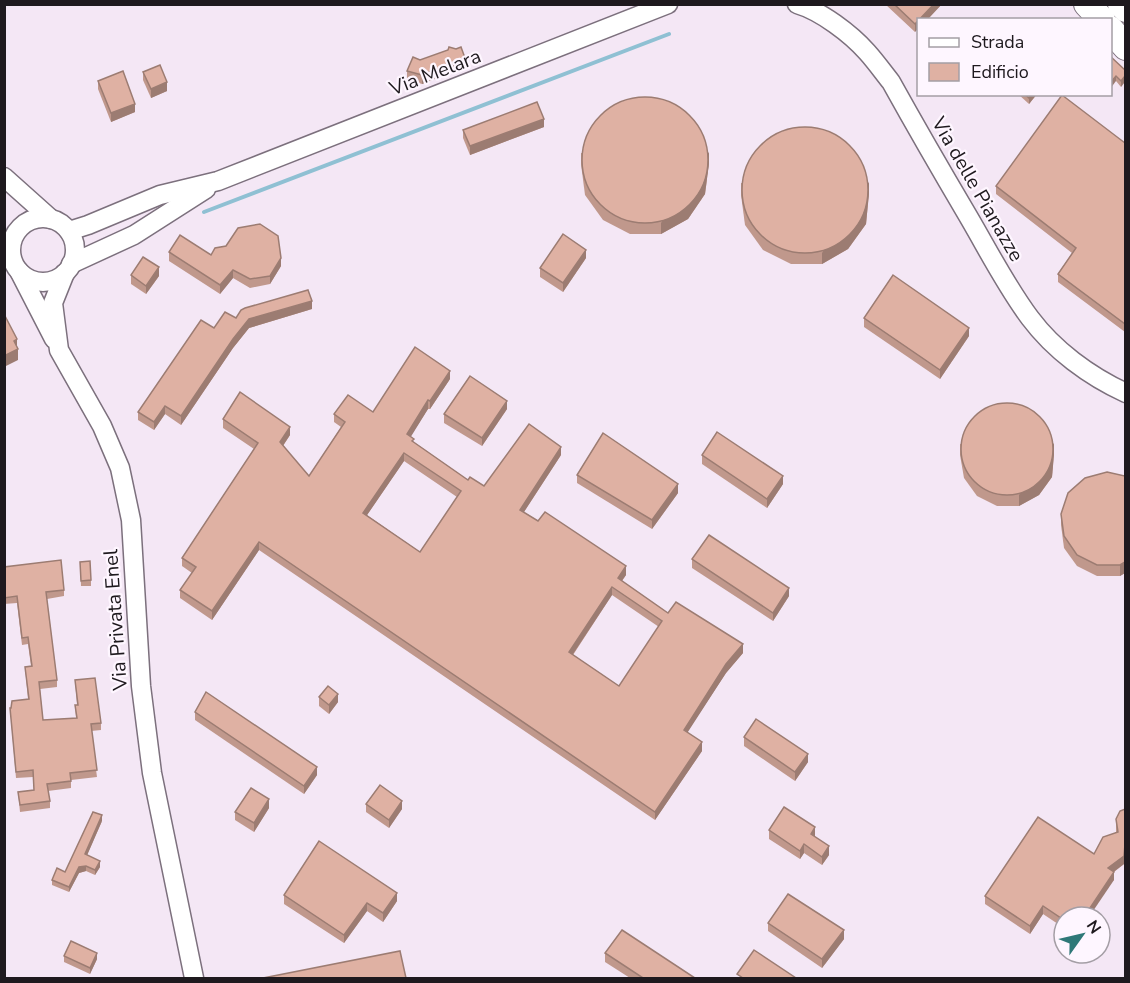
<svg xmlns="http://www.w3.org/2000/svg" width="1130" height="983" font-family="'Nunito Sans',sans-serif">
<rect width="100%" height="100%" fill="#f4e7f5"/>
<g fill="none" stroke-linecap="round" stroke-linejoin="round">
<path stroke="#8fc0d3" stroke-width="4" d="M204,212L669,34"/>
<g stroke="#7c707d" stroke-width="21">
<g id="minor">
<path d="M797,4C821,11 851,34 867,52C876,62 883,72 891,82C916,127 942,172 968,216C988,250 1006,286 1030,318C1054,350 1089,376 1126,393"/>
<path d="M4,177L51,219"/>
<circle cx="43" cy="250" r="32"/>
<path d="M69,231L88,225L160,195L218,181L668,4"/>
<path d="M71,264L134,235L206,189"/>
<path d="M19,271L54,339"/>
<path d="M65,273L53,303L59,350L102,426L120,468L131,520L141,686L152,773L194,978"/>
</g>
</g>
<g stroke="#7c707d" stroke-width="28">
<g id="highway">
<path d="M1087,4L1102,20"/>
<path d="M1121,4L1126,9"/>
<path d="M1110,29L1126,47"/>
</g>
</g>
<use href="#minor" stroke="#fff" stroke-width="18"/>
<use href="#highway" stroke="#fff" stroke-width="26"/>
</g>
<g fill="#c0988c" fill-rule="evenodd">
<path d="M885,4H942L927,20H918L915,32Z"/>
<path d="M1110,56L1125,70L1121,87L1116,81Z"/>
<path d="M420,60L465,67L422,84L407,79V71Z"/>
<path d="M143,72L167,91L151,98L143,80Z"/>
<path d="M98,81L135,112L111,122L98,89Z"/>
<path d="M1018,94H1037L1029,104Z"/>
<path d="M544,127L470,155L463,138V130Z"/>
<path d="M1125,143V332L1058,282V274L1072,253L996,194V186Z"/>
<path d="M581,153L709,163L705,194L688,219L661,234H630L603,220L585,195L581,164Z"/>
<path d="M741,183L869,193L866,224L848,249L822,264H791L763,250L745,225L741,195Z"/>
<path d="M169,252L211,255L281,266L270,284L250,288L233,278L220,294L169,261Z"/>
<path d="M586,258L563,292L540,277V268Z"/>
<path d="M131,275L159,276L146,294L131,284Z"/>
<path d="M312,309L249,328L233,348L181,425L165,414L154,430L138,420V412L214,328L236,318Z"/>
<path d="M864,318L969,336L940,379L864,327Z"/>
<path d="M450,379L430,409H428L410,437L414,442L468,480L484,486L561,455L524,512L626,575L622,581L668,613L743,653L726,673L687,732L702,751L655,820L259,550L212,620L180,598V590L192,573L182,566V558L254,449L223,428V419L290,435L283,446L309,476L341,427L334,422V414L373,412ZM404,461L457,497L420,552L367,515ZM612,595L659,627L619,686L573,655Z"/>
<path d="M507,409L482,446L444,423V414Z"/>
<path d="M960,444L1054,454L1052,477L1039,495L1019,506H997L977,496L964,478L960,455Z"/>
<path d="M702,455L783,484L767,508L702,464Z"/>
<path d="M577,475L678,493L652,529L577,483Z"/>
<path d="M1125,476V573L1120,576H1097L1077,566L1064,548L1061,525V514Z"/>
<path d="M692,559L789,596L773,621L692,568Z"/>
<path d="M80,562L91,580V586H81Z"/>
<path d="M4,567L64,590V596L47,599L57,680V687L40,689L43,720L76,718L75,705H77L75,680L101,723V730L91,731L97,777L71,780V788L48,791L50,801V808L20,812L18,792L34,790L33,777L16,778L10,708L28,699L25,667L31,666L28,644L22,645L17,603L4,604Z"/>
<path d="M319,697L338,702L329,714L319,706Z"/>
<path d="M195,712L317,775L304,794L195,720Z"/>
<path d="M744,737L808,762L795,781L744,746Z"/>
<path d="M366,804L402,809L389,828L366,812Z"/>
<path d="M269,808L254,832L235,820V812Z"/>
<path d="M1116,819L1124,864L1114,872V880L1064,917V928L1043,914L1030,934L985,904V896L1094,854L1116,832Z"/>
<path d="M102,821L87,855L100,867L95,875L86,871L79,873L69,892L52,885V880L65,872Z"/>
<path d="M769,830L815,836V837L829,855L822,865L804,853L800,859L769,839Z"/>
<path d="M284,895L397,901L383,922L367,911L344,943L284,904Z"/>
<path d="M768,923L844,939L822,968L768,931Z"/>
<path d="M605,953L695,978H630L605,962Z"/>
<path d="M64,956L97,959L90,974L64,962Z"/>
</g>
<g fill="#9c7c72">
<path d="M934,4H942L927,20H919Z"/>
<path d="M918,20V29L915,32V24Z"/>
<path d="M465,58V67L422,84V75Z"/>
<path d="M1116,76V81L1110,89V83Z"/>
<path d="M1125,76V82L1121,87V81Z"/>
<path d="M167,82V91L151,98V89Z"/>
<path d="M1032,94H1037L1029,104V98Z"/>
<path d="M135,104V112L111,122V113Z"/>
<path d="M544,119V127L470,155V146Z"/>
<path d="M709,152V163L705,194L688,219L661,234V223Z"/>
<path d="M869,182V193L866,224L848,249L822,264V253Z"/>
<path d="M586,250V258L563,292V283Z"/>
<path d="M281,258V266L270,284V276Z"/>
<path d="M159,267V276L146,294V286Z"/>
<path d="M233,270V278L220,294V285Z"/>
<path d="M312,301V309L249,328L233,348L181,425V416L233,339L249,319Z"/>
<path d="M969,328V336L940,379V370Z"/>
<path d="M17,339V350L18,349V360L4,367V356L14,341Z"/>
<path d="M450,371V379L430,409V401Z"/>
<path d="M428,400V409L407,443V434Z"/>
<path d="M507,401V409L482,446V438Z"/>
<path d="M165,406V414L154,430V422Z"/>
<path d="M290,427V435L280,450V442Z"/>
<path d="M1054,443V454L1052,477L1039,495L1019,506V495Z"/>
<path d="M561,447V455L520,518V510Z"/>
<path d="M404,453V461L363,521V513Z"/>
<path d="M783,476V484L767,508V499Z"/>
<path d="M678,484V493L652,529V520Z"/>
<path d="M259,542V550L212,620V611Z"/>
<path d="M1125,562V573L1120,576V565Z"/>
<path d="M626,566V575L618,586V578Z"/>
<path d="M612,587V595L569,660V652Z"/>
<path d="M789,588V596L773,621V613Z"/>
<path d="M743,644V653L726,673L684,738V730L726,664Z"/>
<path d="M338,694V702L329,714V705Z"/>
<path d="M702,742V751L655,820V812Z"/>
<path d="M808,754V762L795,781V772Z"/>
<path d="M317,767V775L304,794V786Z"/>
<path d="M269,799V808L254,832V823Z"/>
<path d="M402,801V809L389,828V820Z"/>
<path d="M102,815V821L85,860V854Z"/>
<path d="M815,827V836L811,843V834Z"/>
<path d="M804,844V853L800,859V851Z"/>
<path d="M1125,844V852L1124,864L1108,876V868Z"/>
<path d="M829,846V855L822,865V857Z"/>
<path d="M100,861V867L95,875V870Z"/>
<path d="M86,866V871L79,873L69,892V887L79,867Z"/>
<path d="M1114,872V880L1089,917H1084Z"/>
<path d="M397,893V901L383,922V913Z"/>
<path d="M367,903V911L344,943V935Z"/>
<path d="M1043,906V914L1030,934V926Z"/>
<path d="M844,930V939L822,968V959Z"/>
<path d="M97,953V959L90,974V968Z"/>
</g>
<g fill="#dfb1a3" stroke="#9c7c72" stroke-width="1.5" fill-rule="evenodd">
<path d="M894,4H934L915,24Z"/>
<path d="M449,47L456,49L461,47L465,58L422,75L407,71L413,57L420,60L448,50Z"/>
<path d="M1110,56L1125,70V76L1121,81L1116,76L1110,83Z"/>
<path d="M160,65L167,82L151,89L143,72Z"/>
<path d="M123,71L135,104L111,113L98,81Z"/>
<path d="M1025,94H1032L1029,98Z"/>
<path d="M1062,95L1125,143V324L1058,274L1076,248L996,186Z"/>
<circle cx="645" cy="160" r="63"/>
<path d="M537,102L544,119L470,146L463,130Z"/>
<circle cx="805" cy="190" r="63"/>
<path d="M260,224L278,236L281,258L270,276L250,279L233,270L220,285L169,252L180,235L211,255L215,248L226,246L238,228Z"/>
<path d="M563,234L586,250L563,283L540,268Z"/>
<path d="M143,257L159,267L146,286L131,275Z"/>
<path d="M893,275L969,328L940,370L864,318Z"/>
<path d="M308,290L312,301L249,319L233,339L181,416L165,406L154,422L138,412L201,320L214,328L225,312L236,318L241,310L245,308Z"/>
<path d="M4,314L17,339L14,341L18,349L4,356Z"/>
<path d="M415,347L450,371L430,401L428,400L407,434L414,439L412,441L468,480L470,477L484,486L529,424L561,447L520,510L538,521L545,512L626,566L618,578L668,613L676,602L743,644L726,664L684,730L702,742L655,812L259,542L212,611L180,590L196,567L182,558L258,443L223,419L240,392L290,427L280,442L309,476L345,422L334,414L348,395L373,412ZM404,453L461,491L420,552L363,513ZM612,587L662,621L619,686L569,652Z"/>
<path d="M470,376L507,401L482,438L444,414Z"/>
<circle cx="1007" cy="449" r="46"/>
<path d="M717,432L783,476L767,499L702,455Z"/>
<path d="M603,433L678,484L652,520L577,475Z"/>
<path d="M1107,472L1125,476V562L1120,565H1097L1077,555L1064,536L1061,514L1068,493L1085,478Z"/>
<path d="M709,535L789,588L773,613L692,559Z"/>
<path d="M61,560L64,590L46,592L57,680L39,682L43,720L77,718L75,705H78L75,680L95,678L101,723L91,724L97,770L70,773L71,781L47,784L50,801L20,805L18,792L34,790L33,770L16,772L10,708H11L12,701L29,699L25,667L32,666L28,637L22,638L17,596L4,598V567Z"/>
<path d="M90,561L91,580L81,581L80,562Z"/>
<path d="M328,686L338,694L329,705L319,697Z"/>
<path d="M206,692L317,767L304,786L195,712Z"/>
<path d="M756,719L808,754L795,772L744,737Z"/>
<path d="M380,785L402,801L389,820L366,804Z"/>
<path d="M251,788L269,799L254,823L235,812Z"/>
<path d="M784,807L815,827L811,834L829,846L822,857L804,844L800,851L769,830Z"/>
<path d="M1125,809V844L1124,856L1108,868L1114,872L1084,917H1064V920L1043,906L1030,926L985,896L1038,817L1094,854L1103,837L1118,832L1116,819L1120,811Z"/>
<path d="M93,812L102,815L85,854L100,861L95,870L86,866L79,867L69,887L52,880L57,868L65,872Z"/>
<path d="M319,841L397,893L383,913L367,903L344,935L284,895Z"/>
<path d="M788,894L844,930L822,959L768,923Z"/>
<path d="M622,930L695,978H643L605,953Z"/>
<path d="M71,941L97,953L90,968L64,956Z"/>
<path d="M754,950L796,978H743L737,974Z"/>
<path d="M400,951L406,978H263Z"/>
</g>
<g text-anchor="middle" stroke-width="4.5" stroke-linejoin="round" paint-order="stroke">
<g font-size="20" fill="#1e191e" stroke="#fef6ff">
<text transform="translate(435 72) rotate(-21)" y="7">Via Melara</text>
<text transform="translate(978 189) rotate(60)" y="7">Via delle Pianazze</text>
<text transform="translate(115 620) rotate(-94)" y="7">Via Privata Enel</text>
</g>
</g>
<rect width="1130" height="983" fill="none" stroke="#1e191e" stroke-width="12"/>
<rect x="917" y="18" width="195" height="78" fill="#fef6ff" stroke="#a49ea5" stroke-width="1.5"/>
<rect x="929" y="38" width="30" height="9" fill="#ffffff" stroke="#a49ea5" stroke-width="1.5"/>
<text x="971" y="48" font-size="18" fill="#1e191e">Strada</text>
<rect x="929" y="63" width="30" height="18" fill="#dfb1a3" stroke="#a49ea5" stroke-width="1.5"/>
<text x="971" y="78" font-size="18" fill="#1e191e">Edificio</text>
<g transform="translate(1082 935) rotate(56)"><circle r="28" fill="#fef6ff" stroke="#a49ea5" stroke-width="1.5"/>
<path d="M0-4.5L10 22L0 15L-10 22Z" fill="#2f7878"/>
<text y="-9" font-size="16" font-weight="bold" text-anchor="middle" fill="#1e191e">N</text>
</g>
</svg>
